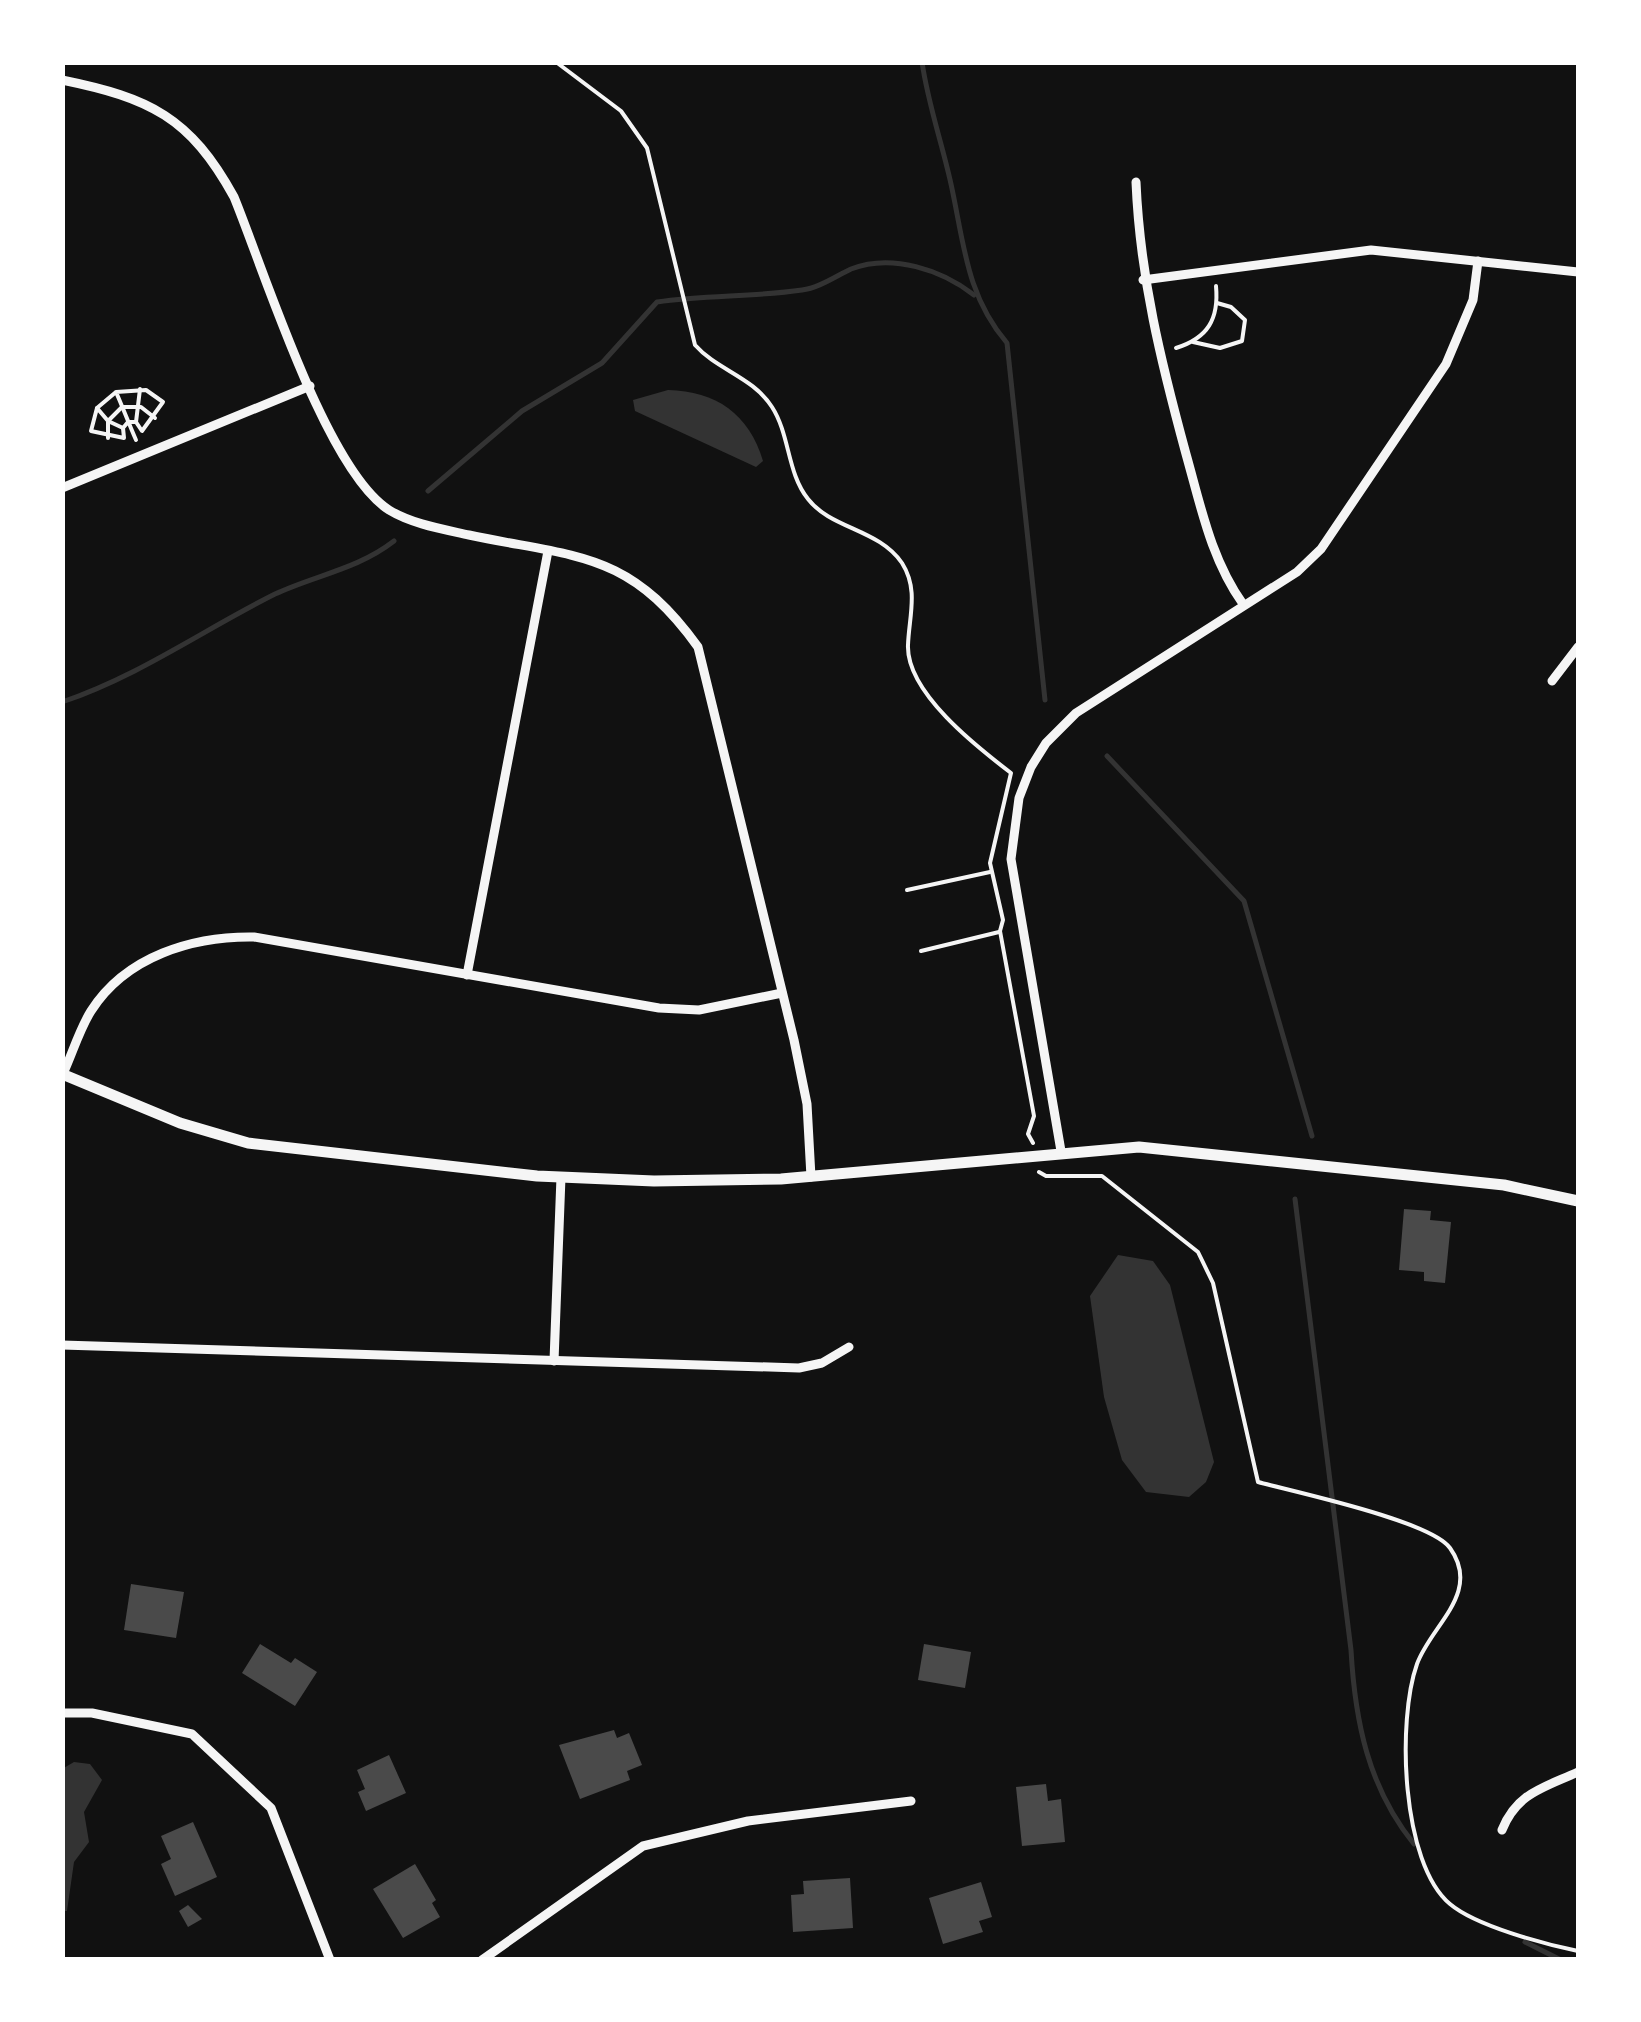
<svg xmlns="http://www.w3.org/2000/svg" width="1641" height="2022" font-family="Arial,sans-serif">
<rect width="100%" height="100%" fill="#111"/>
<g fill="#333">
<path d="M668,390C716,391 749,414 763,461L756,467L635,411L633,400Z"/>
<path d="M1118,1255L1153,1261L1170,1285L1214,1462L1206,1482L1189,1497L1146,1492L1122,1460L1104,1397L1090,1296Z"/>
<path d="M74,1762L90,1764L102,1780L84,1812L89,1842L74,1862L67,1911H62V1769Z"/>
</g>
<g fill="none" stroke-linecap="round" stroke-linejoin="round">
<g stroke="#333" stroke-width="5">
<path d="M922,62C928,104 942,143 951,184C964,243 966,295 1007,343L1045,700"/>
<path d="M428,491L522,411L602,363L657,302C705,295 755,297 802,290C819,288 836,276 851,269C892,253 942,270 974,295"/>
<path d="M62,702C139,676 203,630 275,594C316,575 358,569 394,541"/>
<path d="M1107,756L1244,901L1312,1136"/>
<path d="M1295,1199L1351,1650C1355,1721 1368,1787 1414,1844"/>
<path d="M1525,1942L1561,1960"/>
</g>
</g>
<g fill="#4a4a4a">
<path d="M1404,1209L1431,1211L1430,1220L1451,1222L1445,1283L1424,1281V1272L1399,1270Z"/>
<path d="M131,1584L184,1592L176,1638L124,1630Z"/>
<path d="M260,1644L291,1663L295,1658L317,1672L295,1706L242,1673Z"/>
<path d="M924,1644L971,1652L965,1688L918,1680Z"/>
<path d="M614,1730L617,1738L629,1733L642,1765L627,1771L630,1780L580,1799L559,1745Z"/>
<path d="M389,1755L406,1793L366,1811L358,1792L365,1789L357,1770Z"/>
<path d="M1046,1784L1048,1801L1061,1799L1065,1842L1022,1846L1016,1787Z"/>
<path d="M193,1822L217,1877L175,1896L161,1864L171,1859L161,1836Z"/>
<path d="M415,1864L436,1900L432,1903L440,1917L403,1938L373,1889Z"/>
<path d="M850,1878L853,1928L793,1932L791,1895L804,1894L803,1881Z"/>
<path d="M981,1882L992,1917L979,1921L983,1932L943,1944L929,1898Z"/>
<path d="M188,1905L202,1919L188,1927L179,1911Z"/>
</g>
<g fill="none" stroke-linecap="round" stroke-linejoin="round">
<g stroke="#f5f5f5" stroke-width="4">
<path d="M556,62L621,111L647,148L695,345C717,370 753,377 772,407C790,435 787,473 808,499C831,529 879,529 902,563C919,590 909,616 908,645C906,692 977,747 1011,773L990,863L1003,920L1000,931L1034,1116L1028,1134L1033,1143"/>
<path d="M1193,342L1220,348L1242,341L1245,320L1231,307L1217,303"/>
<path d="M1176,348C1208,338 1219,319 1216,286"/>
<path d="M116,392L146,390L163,402L142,431L136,422H128L123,428L124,438L91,431L97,408L116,392C123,408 129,424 136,440"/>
<path d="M97,408L108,421L123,428"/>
<path d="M136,422L140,389"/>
<path d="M108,438V421L122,407H141L155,418"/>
<path d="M907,890L990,872"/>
<path d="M921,951L999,932"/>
<path d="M1039,1172L1046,1176H1102L1198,1252L1213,1283L1258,1482C1295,1492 1431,1521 1450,1548C1482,1593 1431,1625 1417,1664C1397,1720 1401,1863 1450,1904C1476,1926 1544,1944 1578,1951"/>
</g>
<g stroke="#f5f5f5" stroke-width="9">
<path d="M62,80C150,98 190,117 234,197C264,270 326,470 389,510C412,524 442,529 469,535C577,558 628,550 698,647L794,1040L807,1104L811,1177"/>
<path d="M1136,182C1140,277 1161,362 1186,454C1201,507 1211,559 1243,604"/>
<path d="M1143,280L1371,250L1578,272"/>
<path d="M62,488L310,386"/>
<path d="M1552,681L1578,647"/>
<path d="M467,975L548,551"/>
<path d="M62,1076C72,1055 79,1030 91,1011C126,956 193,936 254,937L659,1008L699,1010L782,993"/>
<path d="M1061,1151L1011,859L1019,798L1031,767L1046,743L1076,713L1297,572L1321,549L1446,364L1473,300L1478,261"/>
<path d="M62,1345L799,1368L822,1363L849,1347"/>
<path d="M554,1361L561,1177"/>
<path d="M62,1713H92L192,1734L271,1808L330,1960"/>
<path d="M1502,1830C1517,1793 1543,1788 1578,1772"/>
<path d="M482,1960L643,1846L748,1821L911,1801"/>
</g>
<path stroke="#f5f5f5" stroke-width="11" d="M62,1074L180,1123L248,1143L537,1176L654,1181L781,1179L1139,1147L1504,1185L1578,1201"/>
</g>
<rect width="1641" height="2022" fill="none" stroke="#ffffff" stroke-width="130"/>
</svg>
